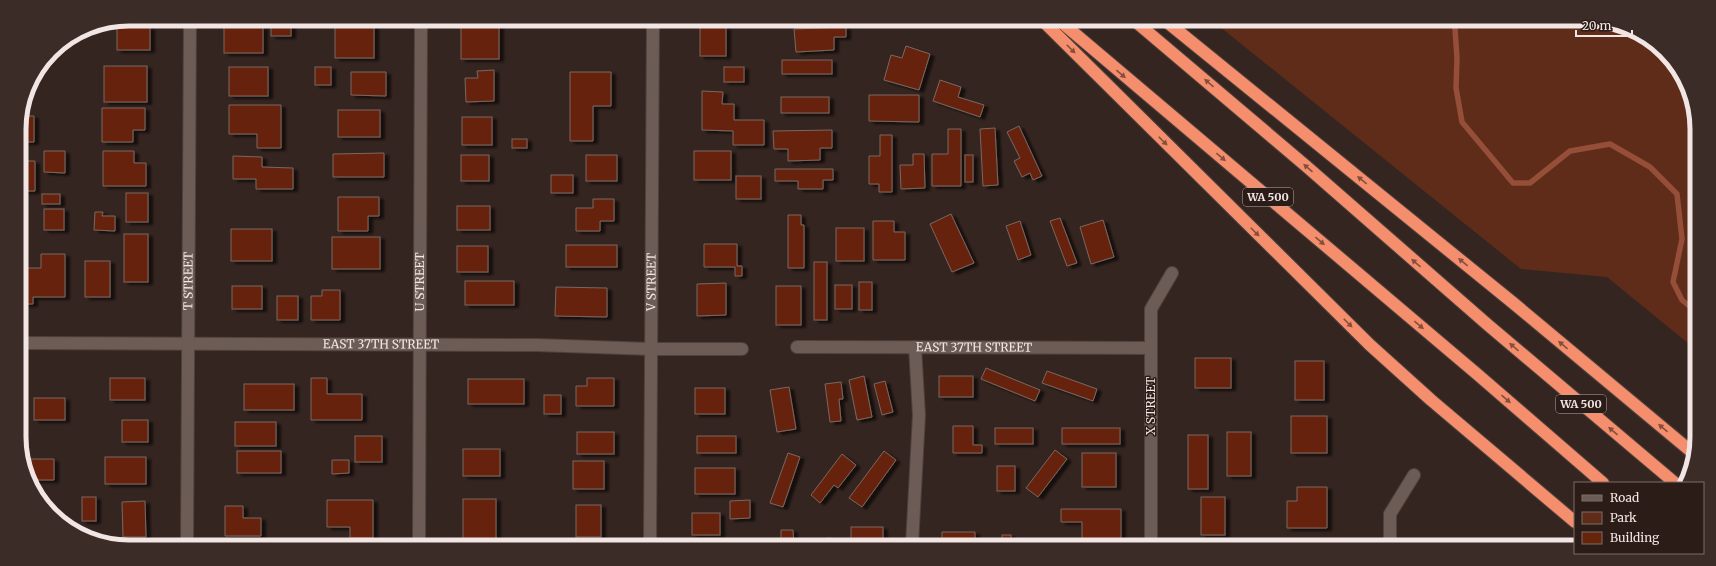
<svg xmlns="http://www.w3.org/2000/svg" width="1716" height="566" font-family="Merriweather,serif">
<defs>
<filter id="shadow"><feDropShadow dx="4.5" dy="2.5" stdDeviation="1" flood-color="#0009"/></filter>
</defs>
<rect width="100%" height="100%" fill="#352520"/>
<path fill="#5f2c1a" d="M1214,22L1616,23L1670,56L1695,108L1694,348L1607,277L1521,269Z"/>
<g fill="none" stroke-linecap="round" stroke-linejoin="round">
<path stroke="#954e37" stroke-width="5.5" d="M1452,22L1455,29L1457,58L1456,88L1462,122L1513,183H1530L1570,151L1610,144L1650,167L1677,194L1682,239L1673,282L1682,300L1694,310"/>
</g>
<g fill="#66240b" stroke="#796761" filter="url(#shadow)">
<rect x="271" y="19" width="20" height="17"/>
<rect x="542" y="20" width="27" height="2"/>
<rect x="461" y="25" width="38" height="34"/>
<rect x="335" y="26" width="39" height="32"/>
<rect x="117" y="27" width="33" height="23"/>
<rect x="224" y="27" width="39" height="26"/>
<rect x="700" y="27" width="26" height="29"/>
<path d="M846,27V37H834V50L796,52L794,29Z"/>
<path d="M906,46L930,54L919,90L884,80L891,55L902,58Z"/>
<rect x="782" y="60" width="50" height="14"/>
<rect x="104" y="66" width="43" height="36"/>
<rect x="229" y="67" width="39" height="29"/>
<rect x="315" y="67" width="16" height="18"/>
<rect x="724" y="67" width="20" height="15"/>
<path d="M494,70V101L466,102L465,78H478L477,71Z"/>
<path d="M351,72H386V96L351,95Z"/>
<path d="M570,72H611V106H593V141H570Z"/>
<path d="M940,80L961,87L958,97L984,105L980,117L933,101Z"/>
<path d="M702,91L723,92L722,104H734V120H764V145H733V131L702,130Z"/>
<path d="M869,95H919V122L869,121Z"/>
<rect x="781" y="97" width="48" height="16"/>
<path d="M229,105H281V148H257V134H229Z"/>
<path d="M102,108H145V130H133V142H102Z"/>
<rect x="338" y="110" width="42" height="27"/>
<path d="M21,116H34V142H19Z"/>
<rect x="462" y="117" width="30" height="28"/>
<path d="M1019,126L1042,176L1033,180L1030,173L1022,177L1014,161L1020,158L1007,132Z"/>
<path d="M995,128L998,185L983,186L980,129Z"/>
<path d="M948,129H961V186H932V154H948Z"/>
<path d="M832,130V148H820V160L788,161V149H774L773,131Z"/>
<path d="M880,135H892V192H879V184H869V156H880Z"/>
<rect x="512" y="139" width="15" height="9"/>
<path d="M44,151H65V173L44,172Z"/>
<path d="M103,151H134V163H146V186H103Z"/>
<rect x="694" y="151" width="37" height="29"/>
<path d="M384,153V177H333V154Z"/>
<path d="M913,154H924L925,188L901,189L900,165H913Z"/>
<rect x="461" y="155" width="28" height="26"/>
<rect x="586" y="155" width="31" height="26"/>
<rect x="965" y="155" width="8" height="27"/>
<path d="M233,156L262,157V167L293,168V189H256V179H233Z"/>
<path d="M19,161H35V191H20Z"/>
<path d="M775,169H833V180H823V189H798V181H775Z"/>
<rect x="551" y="175" width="22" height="18"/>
<rect x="736" y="176" width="25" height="23"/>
<rect x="126" y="193" width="22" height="29"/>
<rect x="42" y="194" width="18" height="10"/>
<path d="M338,197H379V216H368V231H338Z"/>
<path d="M593,199H614V221H600V231H576V208H593Z"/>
<rect x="457" y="206" width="33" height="24"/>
<rect x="44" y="209" width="20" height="21"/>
<path d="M95,212H103L102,216H115V231L94,230Z"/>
<path d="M951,214L974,263L952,272L930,224Z"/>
<path d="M788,215H801V225H804V268H788Z"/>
<path d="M1060,218L1077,263L1067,266L1050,221Z"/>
<path d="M1103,220L1114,257L1091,264L1080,227Z"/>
<path d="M873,221H894V232H905V260H873Z"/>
<path d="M1020,221L1031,255L1018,260L1006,226Z"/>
<rect x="836" y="228" width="28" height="33"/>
<rect x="231" y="229" width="41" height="32"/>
<rect x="124" y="234" width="24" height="48"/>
<rect x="332" y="237" width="48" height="32"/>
<path d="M704,244H737V266H742V276H735V267H704Z"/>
<rect x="566" y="245" width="51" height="22"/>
<rect x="457" y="246" width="31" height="26"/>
<path d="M41,254H65V297H33V304H22V296H20V268H41Z"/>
<rect x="85" y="261" width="25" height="36"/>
<rect x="814" y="262" width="13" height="58"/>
<rect x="465" y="281" width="49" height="24"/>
<rect x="859" y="282" width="13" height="28"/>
<path d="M726,283V315L697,316V284Z"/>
<rect x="835" y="285" width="17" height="24"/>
<rect x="232" y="286" width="30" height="23"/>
<rect x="776" y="286" width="25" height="39"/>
<path d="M556,287L607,288V317L555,316Z"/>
<path d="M322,290H340V320H311V296H322Z"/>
<rect x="277" y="296" width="21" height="24"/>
<rect x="1195" y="358" width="36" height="30"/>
<rect x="1295" y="361" width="29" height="39"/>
<path d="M986,368L1040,390L1035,401L981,379Z"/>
<path d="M1047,371L1097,389L1093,401L1042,383Z"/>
<path d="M864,376L872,417L857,420L849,380Z"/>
<rect x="939" y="376" width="34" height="21"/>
<rect x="110" y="378" width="35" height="22"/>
<path d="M311,378H327V394H362V420H311Z"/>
<path d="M587,378H614V406H576V386H587Z"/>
<rect x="468" y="379" width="56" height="25"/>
<path d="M885,381L893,412L882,415L874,384Z"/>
<path d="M841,382L843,399H839L841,421L830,422L825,384Z"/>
<rect x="244" y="384" width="50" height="26"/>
<path d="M789,387L796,429L777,432L770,390Z"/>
<rect x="695" y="388" width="30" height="26"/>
<rect x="544" y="395" width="17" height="19"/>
<rect x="34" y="398" width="31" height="22"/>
<rect x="1291" y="416" width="36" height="37"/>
<rect x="122" y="420" width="26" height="22"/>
<rect x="235" y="422" width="41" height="24"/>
<path d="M953,426H973V445H982V453H953Z"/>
<rect x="995" y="428" width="38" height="16"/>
<rect x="1062" y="428" width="58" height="16"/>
<rect x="577" y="432" width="37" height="22"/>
<rect x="1227" y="432" width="24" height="44"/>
<rect x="1188" y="435" width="20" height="54"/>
<rect x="355" y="436" width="27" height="26"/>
<rect x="697" y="436" width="39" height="17"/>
<rect x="463" y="449" width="37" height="27"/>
<path d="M1055,450L1067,459L1038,497L1026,488Z"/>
<rect x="237" y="451" width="44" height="22"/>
<path d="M884,451L896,460L862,507L849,498Z"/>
<path d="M788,453L800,457L783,507L770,503Z"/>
<rect x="1082" y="453" width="34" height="34"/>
<path d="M842,454L856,465L838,488L834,485L820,503L811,495Z"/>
<rect x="105" y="457" width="41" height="27"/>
<path d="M21,459H54V480H32Z"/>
<path d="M332,460H349V473L332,474Z"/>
<rect x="573" y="461" width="31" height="28"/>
<rect x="997" y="466" width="18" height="25"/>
<rect x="695" y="468" width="40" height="26"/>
<path d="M1297,487H1327V528H1287V501H1297Z"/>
<rect x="82" y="497" width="14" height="24"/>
<rect x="1201" y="497" width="24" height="38"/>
<rect x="463" y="499" width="33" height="40"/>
<path d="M327,500H373V538H350V527H327Z"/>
<path d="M750,500V518L730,519V501Z"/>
<path d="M145,501L146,537H123L122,502Z"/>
<rect x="576" y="505" width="25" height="32"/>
<path d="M225,506H243V518H261V536H225Z"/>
<path d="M1061,509H1121V541H1082V522H1061Z"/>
<rect x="692" y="513" width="28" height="22"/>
<rect x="851" y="527" width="32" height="14"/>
<path d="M781,530H793L794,545H781Z"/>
<path d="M942,532H975V545H928V544H942Z"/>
<rect x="1002" y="535" width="9" height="10"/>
<path d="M831,538V545H816V539Z"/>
<rect x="1293" y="540" width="55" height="6"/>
<rect x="985" y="542" width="13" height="3"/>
</g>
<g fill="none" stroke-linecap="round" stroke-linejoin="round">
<g stroke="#4f423e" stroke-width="14">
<g id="minor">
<path id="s1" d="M20,343L537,345L651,349H742"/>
<path id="s2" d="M797,347L1151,348"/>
<path id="s3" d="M187,543L190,19"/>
<path id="s4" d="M419,544L421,20"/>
<path id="s5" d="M650,545L653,20"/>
<path d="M912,545L919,415L915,347"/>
<path d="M1151,546V309L1172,273"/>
<path d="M1390,546V514L1414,475"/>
</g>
</g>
<g stroke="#4f423e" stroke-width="14">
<g id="highway">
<path d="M1043,21L1370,345L1431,400L1575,522"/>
<path d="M1060,21L1477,374L1603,483"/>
<path d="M1136,22L1306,166L1488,325L1675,483"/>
<path d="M1167,22L1512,302L1693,453"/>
</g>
</g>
<use href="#minor" stroke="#6d5b55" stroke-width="12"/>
<use href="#highway" stroke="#f58e6c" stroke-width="12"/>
</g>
<defs><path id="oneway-solid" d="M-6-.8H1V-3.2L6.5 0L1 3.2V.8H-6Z"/></defs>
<g fill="#864f3d">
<use href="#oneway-solid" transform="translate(1071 49) rotate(45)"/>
<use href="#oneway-solid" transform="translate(1121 74) rotate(40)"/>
<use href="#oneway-solid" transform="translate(1209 83) rotate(-140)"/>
<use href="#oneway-solid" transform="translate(1163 141) rotate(45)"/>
<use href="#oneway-solid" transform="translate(1221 157) rotate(40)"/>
<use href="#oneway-solid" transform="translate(1308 168) rotate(-139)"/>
<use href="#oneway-solid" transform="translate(1362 180) rotate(-141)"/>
<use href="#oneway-solid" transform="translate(1255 232) rotate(45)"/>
<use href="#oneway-solid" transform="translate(1320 241) rotate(40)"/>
<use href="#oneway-solid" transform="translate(1463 262) rotate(-141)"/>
<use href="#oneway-solid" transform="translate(1416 263) rotate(-139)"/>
<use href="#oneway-solid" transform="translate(1348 323) rotate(45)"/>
<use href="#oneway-solid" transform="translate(1419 325) rotate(40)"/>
<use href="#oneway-solid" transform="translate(1563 345) rotate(-140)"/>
<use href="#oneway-solid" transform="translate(1514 347) rotate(-140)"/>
<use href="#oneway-solid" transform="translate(1506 399) rotate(41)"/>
<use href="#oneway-solid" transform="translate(1663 428) rotate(-140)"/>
<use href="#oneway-solid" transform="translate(1613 431) rotate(-140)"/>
</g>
<g text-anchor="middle" stroke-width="3" stroke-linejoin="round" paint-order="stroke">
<g fill="#2b1c17" stroke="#b6a9a6" stroke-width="1">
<rect x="1243" y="188" width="50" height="18" rx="3"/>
<rect x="1556" y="395" width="50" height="18" rx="3"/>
</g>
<g font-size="11" font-weight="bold" fill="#f1e6e3">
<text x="1268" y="201">WA 500</text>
<text x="1581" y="408">WA 500</text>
</g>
<g font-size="12" fill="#f1e6e3" stroke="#2b1c17">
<text dy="4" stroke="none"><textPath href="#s3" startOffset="262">T STREET</textPath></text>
<text dy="4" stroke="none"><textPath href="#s4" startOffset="262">U STREET</textPath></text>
<text dy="4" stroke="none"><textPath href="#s5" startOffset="263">V STREET</textPath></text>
<text dy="4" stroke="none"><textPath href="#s1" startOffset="361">EAST 37TH STREET</textPath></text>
<text dy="4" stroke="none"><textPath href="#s2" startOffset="177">EAST 37TH STREET</textPath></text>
<text transform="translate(1151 406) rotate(-90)" y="4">X STREET</text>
</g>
</g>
<path d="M0 0H1716V566H0ZM129 26H1587A103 103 0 0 1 1690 129V437A103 103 0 0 1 1587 540H129A103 103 0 0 1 26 437V129A103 103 0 0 1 129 26Z" fill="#3b2c27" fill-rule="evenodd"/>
<path fill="none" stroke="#f1e6e3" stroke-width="5" d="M129 26H1587A103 103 0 0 1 1690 129V437A103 103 0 0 1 1587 540H129A103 103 0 0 1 26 437V129A103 103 0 0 1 129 26Z"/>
<rect x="1574" y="482" width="130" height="72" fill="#2b1c17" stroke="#7a6d69"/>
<rect x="1582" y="495" width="20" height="6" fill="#6d5b55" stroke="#7a6d69"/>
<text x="1610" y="502" font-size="12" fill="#f1e6e3">Road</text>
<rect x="1582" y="512" width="20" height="12" fill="#5f2c1a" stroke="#7a6d69"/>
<text x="1610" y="522" font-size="12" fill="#f1e6e3">Park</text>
<rect x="1582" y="532" width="20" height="12" fill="#66240b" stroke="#7a6d69"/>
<text x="1610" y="542" font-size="12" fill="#f1e6e3">Building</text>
<path d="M1576 30v6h56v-6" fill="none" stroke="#f1e6e3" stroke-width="2"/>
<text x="1582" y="30" font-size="12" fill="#f1e6e3" stroke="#2b1c17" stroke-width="3" paint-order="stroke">20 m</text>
</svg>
